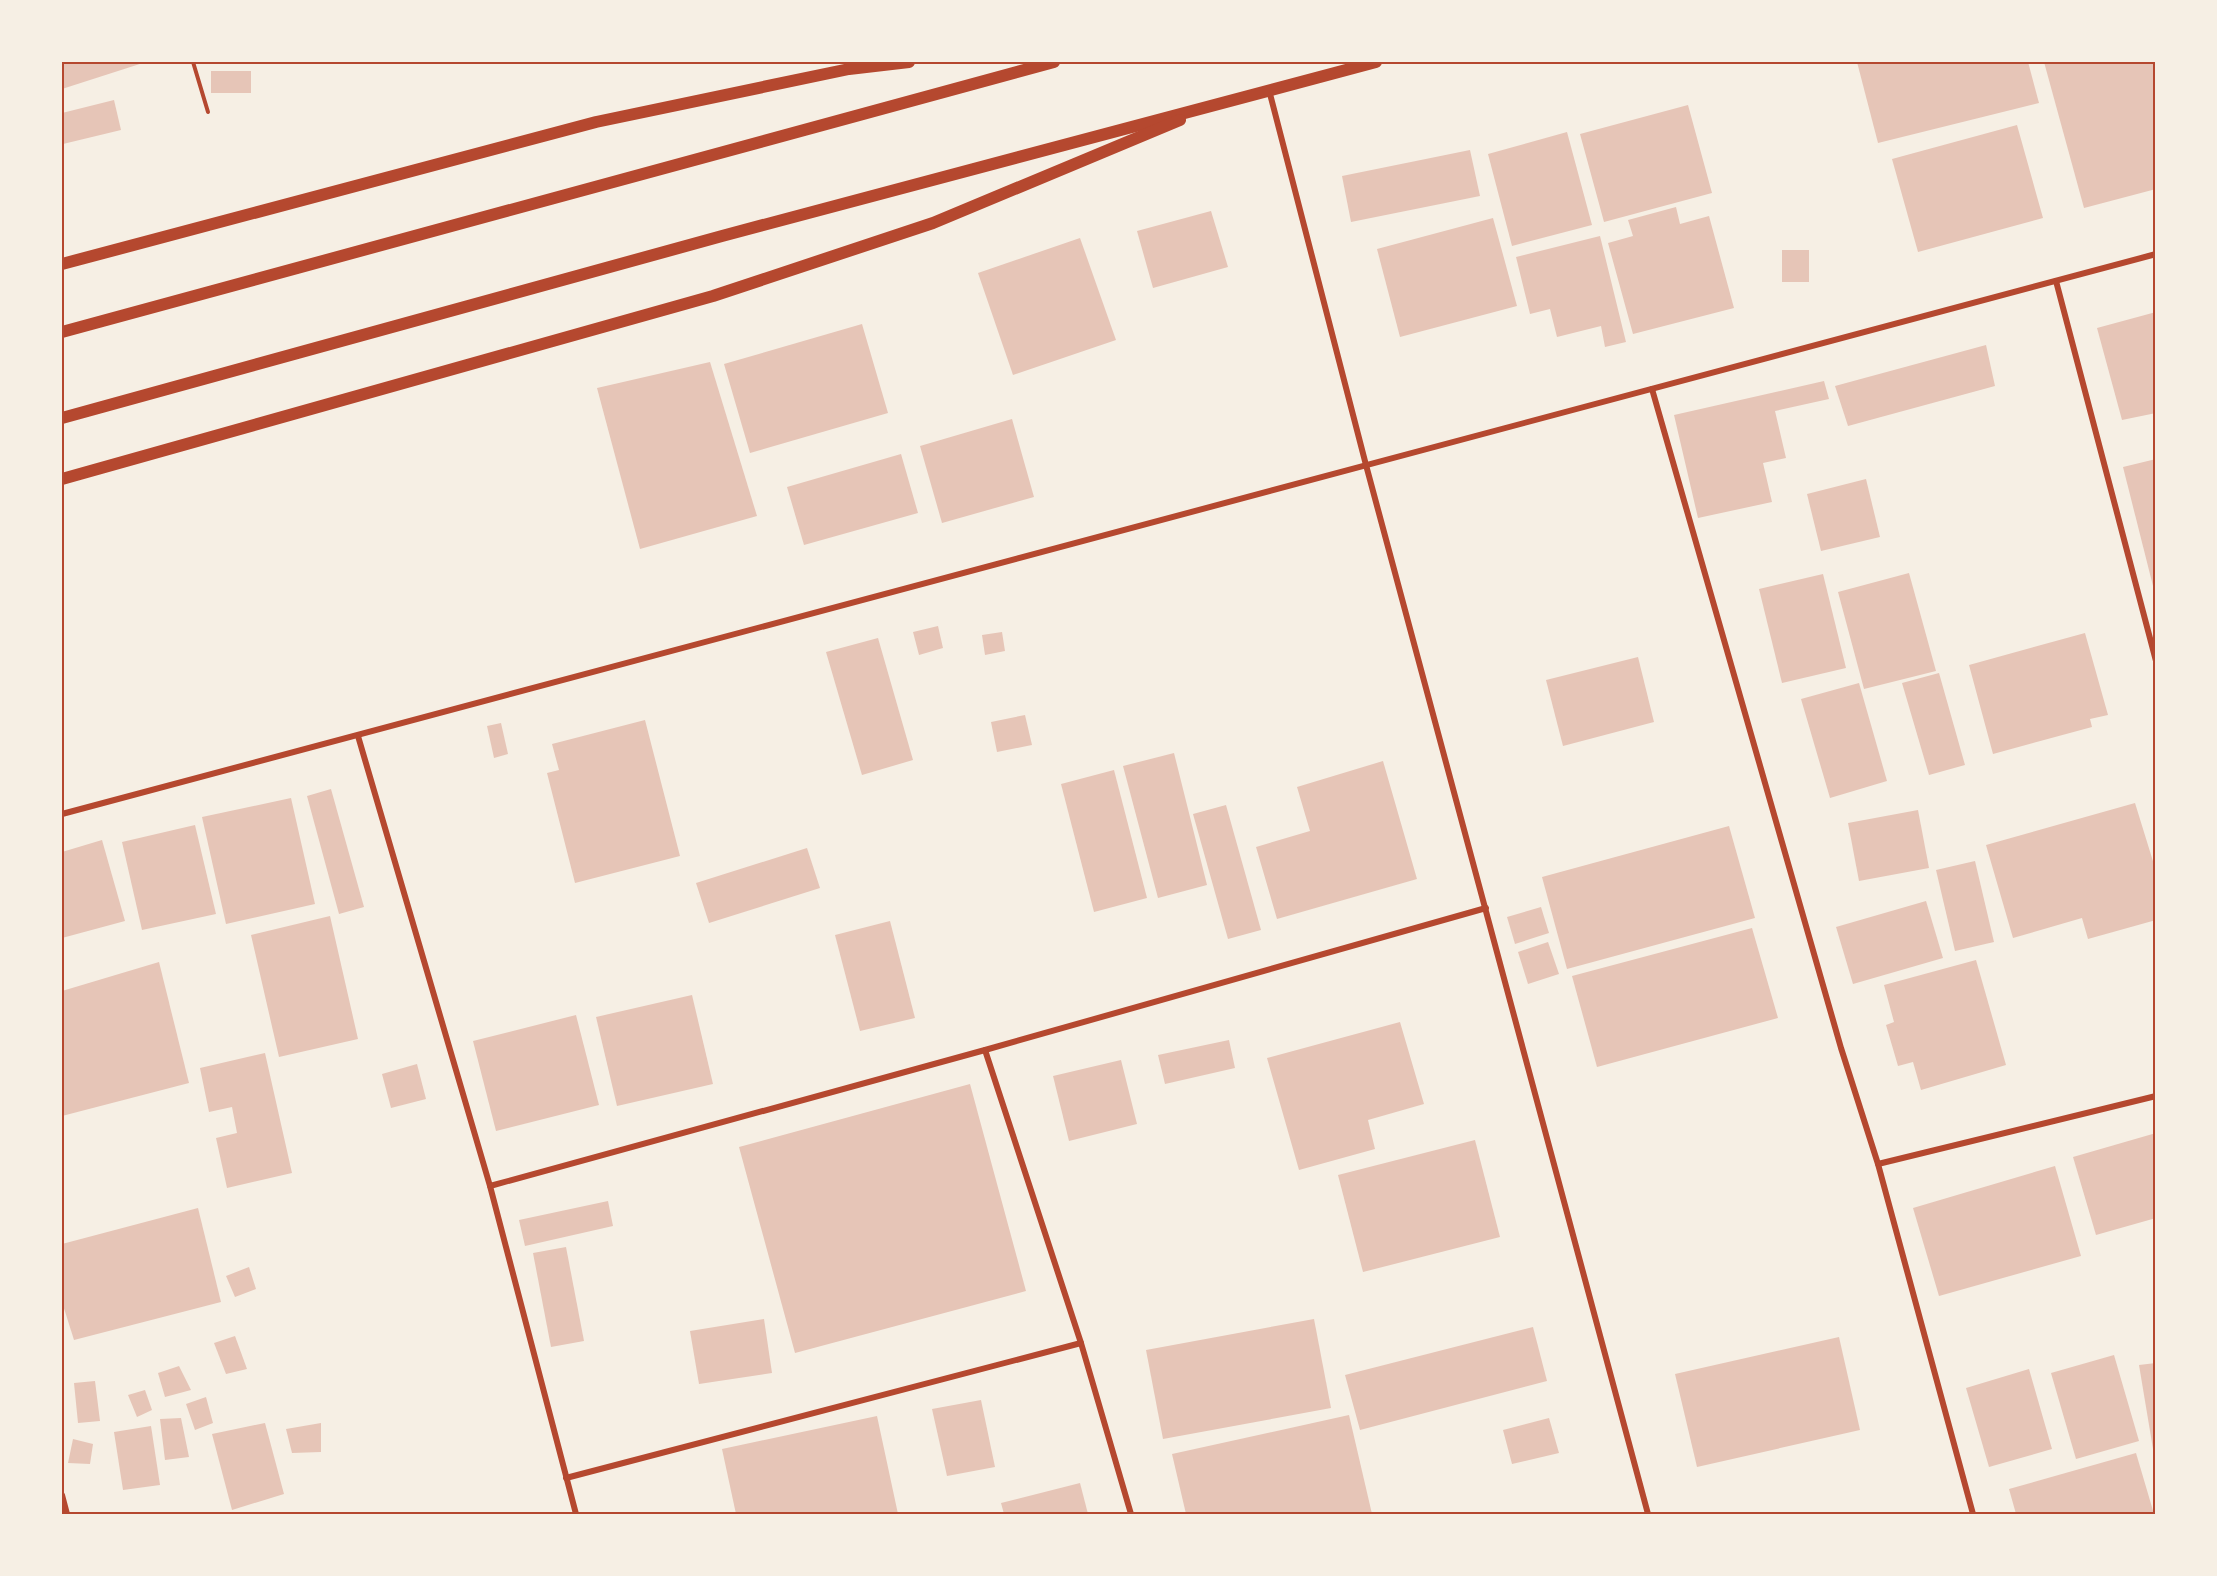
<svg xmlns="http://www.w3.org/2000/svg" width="2217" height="1576" font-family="'Sofia Sans Condensed',sans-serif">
<rect width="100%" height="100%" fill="#f6efe4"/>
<g fill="#e6c5b7">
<path d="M62,62H146L62,89Z"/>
<path d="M1857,62H2028L2039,103L1878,143Z"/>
<path d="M2044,62H2156V189L2084,208Z"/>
<rect x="211" y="71" width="40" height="22"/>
<path d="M114,100L121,130L63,144L62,113Z"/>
<path d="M1688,105L1712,193L1604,222L1580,134Z"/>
<path d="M2017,125L2043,218L1918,252L1892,159Z"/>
<path d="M1567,132L1592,225L1512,246L1488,154Z"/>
<path d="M1470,150L1480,196L1351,222L1342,176Z"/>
<path d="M1676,207L1680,224L1709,216L1734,308L1633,334L1608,243L1633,236L1628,220Z"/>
<path d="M1211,211L1228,267L1153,288L1137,231Z"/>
<path d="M1493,218L1517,306L1400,337L1377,249Z"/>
<path d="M1600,236L1626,342L1605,347L1601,326L1557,337L1550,309L1530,314L1516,257Z"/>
<path d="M1080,238L1116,340L1013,375L978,273Z"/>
<rect x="1782" y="250" width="27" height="32"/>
<path d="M2156,312V413L2122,420L2097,328Z"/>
<path d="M862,324L888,413L750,453L724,364Z"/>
<path d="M1986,345L1995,386L1848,426L1835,386Z"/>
<path d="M710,362L757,516L640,549L597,388Z"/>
<path d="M1824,381L1829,399L1775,411L1786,458L1763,463L1772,502L1698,518L1674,415Z"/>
<path d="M1012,419L1034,497L942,523L920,446Z"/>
<path d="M901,454L918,513L804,545L787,487Z"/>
<path d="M2156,459V594H2155L2123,467Z"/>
<path d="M1866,479L1880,537L1821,551L1807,494Z"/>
<path d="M1909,573L1936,671L1864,689L1838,592Z"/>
<path d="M1823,574L1846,668L1782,683L1759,589Z"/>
<path d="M938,626L943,648L919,655L913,632Z"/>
<path d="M1002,632L1005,651L985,655L982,635Z"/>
<path d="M2085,633L2108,715L2090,719L2092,727L1993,754L1969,665Z"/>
<path d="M878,638L913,760L862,775L826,652Z"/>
<path d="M1638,657L1654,722L1563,746L1546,680Z"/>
<path d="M1939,673L1965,765L1929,775L1902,683Z"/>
<path d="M1859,683L1887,781L1830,798L1801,699Z"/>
<path d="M1025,715L1032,745L997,752L991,722Z"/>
<path d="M645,720L680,856L575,883L547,773L559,770L552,744Z"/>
<path d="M501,723L508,754L494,758L487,726Z"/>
<path d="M1174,753L1207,885L1158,898L1123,766Z"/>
<path d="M1383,761L1417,879L1277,919L1256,847L1310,831L1297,787Z"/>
<path d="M1114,770L1147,898L1094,912L1061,784Z"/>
<path d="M331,789L364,907L339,914L307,796Z"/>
<path d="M291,798L315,904L226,924L202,817Z"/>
<path d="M2135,803L2156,871V920L2088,939L2082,918L2013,938L1986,845Z"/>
<path d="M1226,805L1261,930L1228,939L1193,814Z"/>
<path d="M1918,810L1929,868L1859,881L1848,823Z"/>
<path d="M195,825L216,914L142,930L122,842Z"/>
<path d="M1729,826L1755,918L1567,969L1542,877Z"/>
<path d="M102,840L125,921L62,938V852Z"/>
<path d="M807,848L820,888L709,923L696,883Z"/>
<path d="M1975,861L1994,942L1955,951L1936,870Z"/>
<path d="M1926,901L1943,958L1853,984L1836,927Z"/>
<path d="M1541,907L1549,933L1515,944L1507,917Z"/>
<path d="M330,916L358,1039L279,1057L251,935Z"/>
<path d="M890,921L915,1018L860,1031L835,935Z"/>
<path d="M1752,928L1778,1018L1597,1067L1572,976Z"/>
<path d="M1548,942L1559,974L1528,984L1518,952Z"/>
<path d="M1976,960L2006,1065L1921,1090L1913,1062L1898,1066L1886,1025L1894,1022L1884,985Z"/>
<path d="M159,962L189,1083L62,1116V991Z"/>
<path d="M692,995L713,1084L617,1106L596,1017Z"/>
<path d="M576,1015L599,1105L496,1131L473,1041Z"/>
<path d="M1400,1022L1424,1104L1368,1120L1375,1149L1299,1170L1267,1058Z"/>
<path d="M1229,1040L1235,1068L1165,1084L1158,1055Z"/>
<path d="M265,1053L292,1173L227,1188L216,1138L237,1133L232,1107L209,1112L200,1068Z"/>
<path d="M1121,1060L1137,1124L1069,1141L1053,1076Z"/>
<path d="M417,1064L426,1099L391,1108L382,1074Z"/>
<path d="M970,1084L1026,1291L795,1353L739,1147Z"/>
<path d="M2156,1133V1218L2096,1235L2073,1157Z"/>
<path d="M1475,1140L1500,1237L1363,1272L1338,1175Z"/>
<path d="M2055,1166L2081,1256L1939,1296L1913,1208Z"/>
<path d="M608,1201L613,1226L525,1246L519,1220Z"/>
<path d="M198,1208L221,1302L74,1340L62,1302V1244Z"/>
<path d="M566,1247L584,1341L551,1347L533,1253Z"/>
<path d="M249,1267L256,1289L235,1297L226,1276Z"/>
<path d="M764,1319L772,1373L699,1384L690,1331Z"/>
<path d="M1314,1319L1331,1408L1163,1439L1146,1350Z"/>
<path d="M1533,1327L1547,1381L1360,1430L1345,1375Z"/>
<path d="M235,1336L247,1369L226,1374L214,1343Z"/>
<path d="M1839,1337L1860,1430L1697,1467L1675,1374Z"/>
<path d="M2114,1355L2139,1441L2076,1459L2051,1373Z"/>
<path d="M2156,1363V1449H2153L2139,1365Z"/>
<path d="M179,1366L191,1390L165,1397L158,1373Z"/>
<path d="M2029,1369L2052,1449L1989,1467L1966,1388Z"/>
<path d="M95,1381L100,1421L78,1423L74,1383Z"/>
<path d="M145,1390L152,1410L137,1417L128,1395Z"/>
<path d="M206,1397L213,1423L195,1430L186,1404Z"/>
<path d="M981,1400L995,1467L947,1476L932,1409Z"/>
<path d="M1349,1415L1372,1514H1186L1172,1454Z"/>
<path d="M877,1416L898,1514H736L722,1449Z"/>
<path d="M181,1418L189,1457L165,1460L160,1419Z"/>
<path d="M1549,1418L1559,1453L1512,1464L1503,1430Z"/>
<path d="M265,1423L284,1494L232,1510L212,1434Z"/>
<path d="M321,1423V1452L292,1453L286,1429Z"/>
<path d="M151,1426L160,1485L123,1490L114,1432Z"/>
<path d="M73,1439L93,1444L90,1464L68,1463Z"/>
<path d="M2136,1453L2154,1514H2016L2009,1489Z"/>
<path d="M1080,1483L1088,1514H1004L1001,1503Z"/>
</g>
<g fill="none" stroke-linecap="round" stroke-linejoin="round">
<path stroke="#b5482f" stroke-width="4" d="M193,62L208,112"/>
<g stroke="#b5482f" stroke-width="6">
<path d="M1269,90L1366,465L1648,1514"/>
<path d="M2056,281L2156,661"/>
<path d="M1652,389L1841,1048L1878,1164L1973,1514"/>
<path d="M358,736L490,1186L576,1514"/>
<path d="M62,814L2156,254"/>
<path d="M985,1050L1081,1343L1131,1514"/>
<path d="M1878,1164L2156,1096"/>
<path d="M490,1186L985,1050L1486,908"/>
<path d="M566,1478L1081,1343"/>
<path d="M62,1495L67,1514"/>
</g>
<g stroke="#b5482f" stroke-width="12">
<path d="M62,264L596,122L849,69L909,62"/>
<path d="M62,332L1054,62"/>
<path d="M62,418L722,236L1376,62"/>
<path d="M62,479L713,296L933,223L1180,120"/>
</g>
</g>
<rect width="2217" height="1576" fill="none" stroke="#f6efe4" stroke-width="126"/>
<rect x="63" y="63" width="2091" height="1450" fill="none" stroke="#b5482f" stroke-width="2"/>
</svg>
